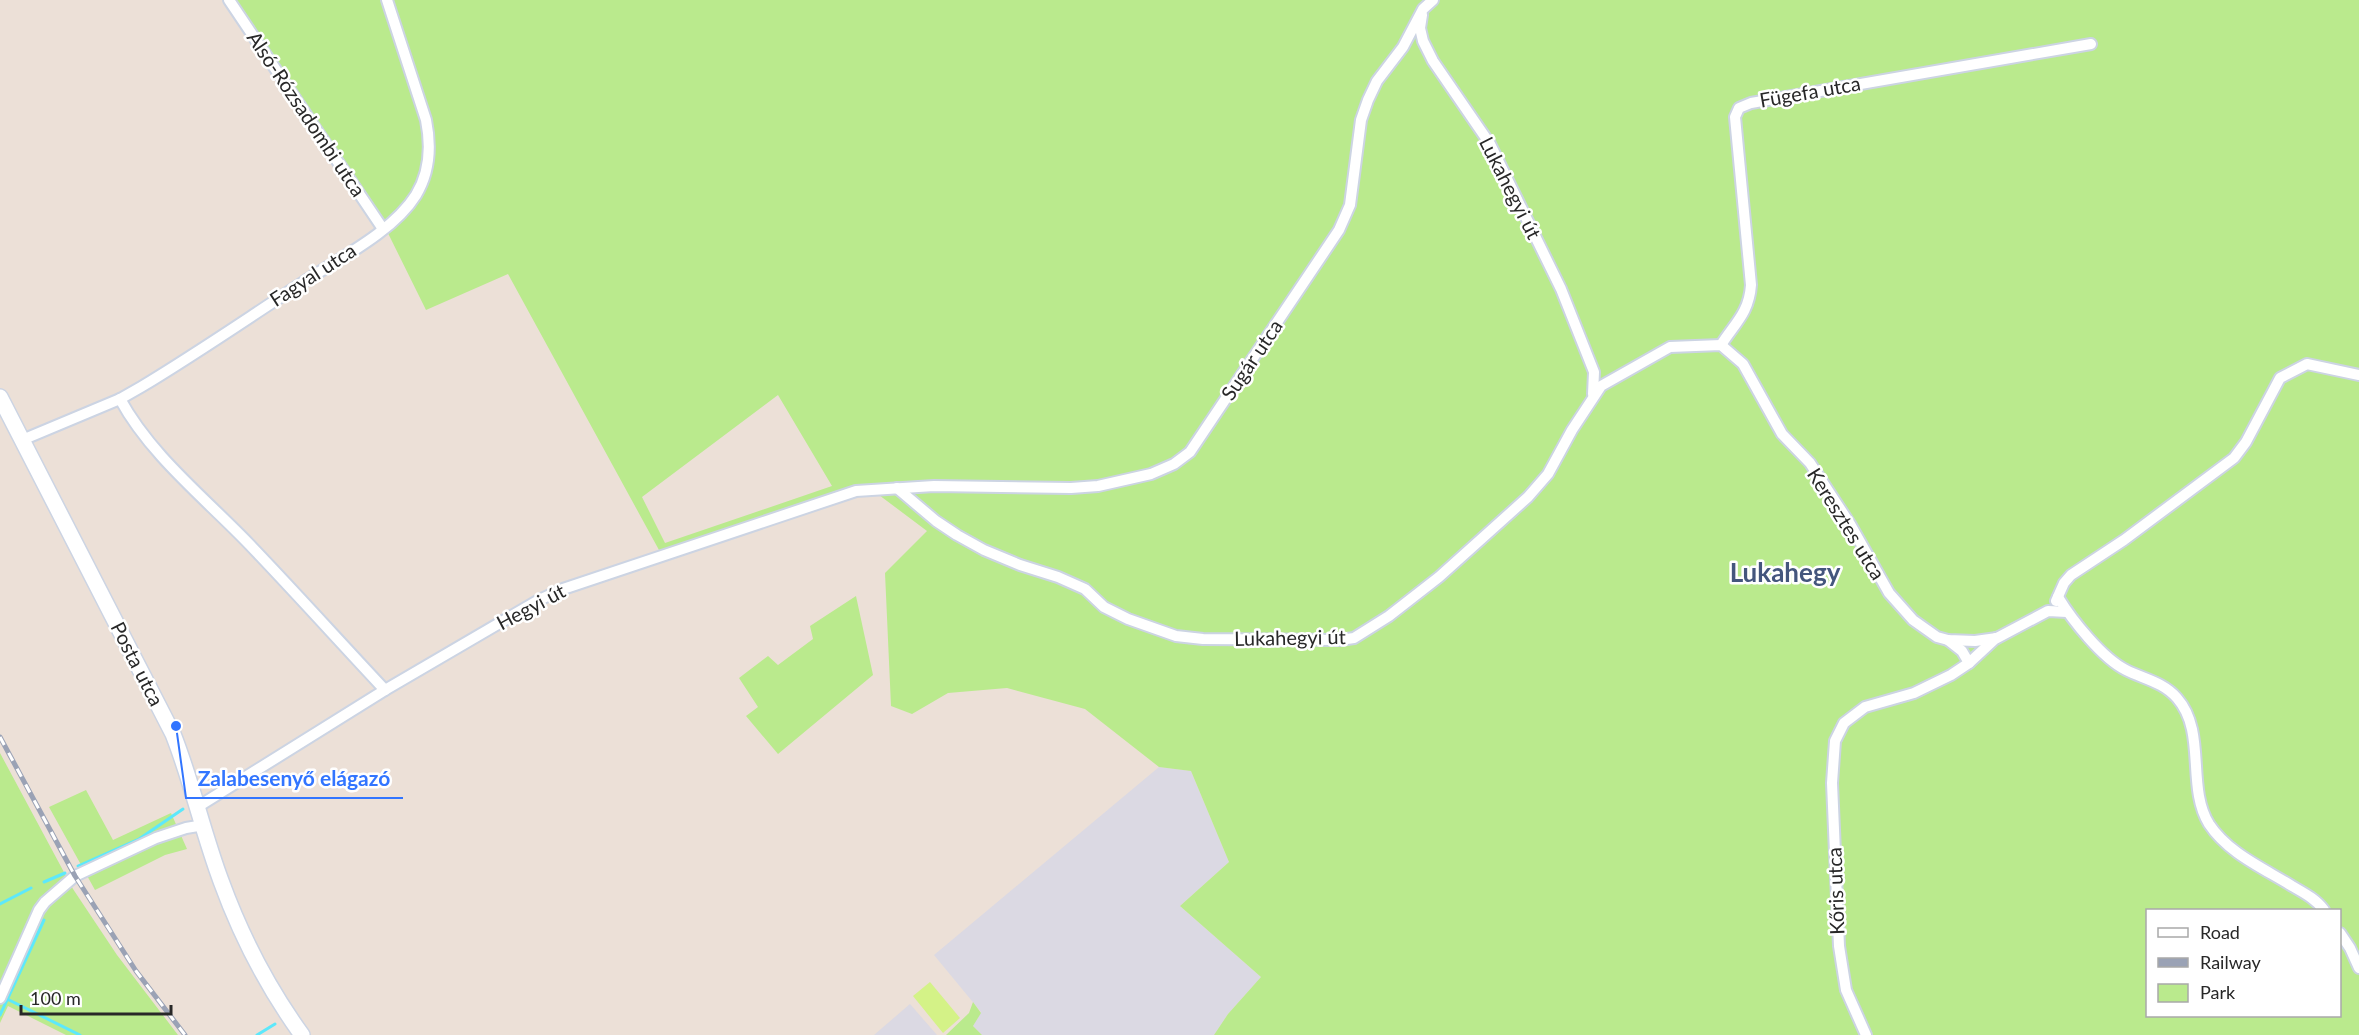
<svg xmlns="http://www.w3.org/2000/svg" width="2359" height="1035" font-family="Lato,sans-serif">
<rect width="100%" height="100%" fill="#ece0d7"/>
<g fill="#dbd9e3">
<path d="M1159,767L1191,771L1229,862L1180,906L1261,977L1228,1014L1214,1035H982L973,1026L981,1012L934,955Z"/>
<path d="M910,1004L937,1035H874Z"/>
</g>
<g fill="#baea8d" fill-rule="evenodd">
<path d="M233,0H2359V1035H1214L1228,1014L1261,977L1180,906L1229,862L1191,771L1159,767L1085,709L1007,688L948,693L912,714L891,706L885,573L927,531L875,492L659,550L508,274L426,310L379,215ZM778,395L832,486L665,543L642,497ZM2148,910H2340V1016H2148Z"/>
<path d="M856,596L873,675L778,754L746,716L758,707L739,678L768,656L778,665L813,639L810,626Z"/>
<path d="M0,753L73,889L117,955L178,1035H66L8,1006L0,1023Z"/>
<path d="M86,790L113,840L171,813L187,849L165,855L95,890L49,807Z"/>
<path d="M973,1002L981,1013L973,1026L982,1035H946L969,1013Z"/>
</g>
<path fill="#d4f287" d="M930,982L960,1018L943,1033L913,996Z"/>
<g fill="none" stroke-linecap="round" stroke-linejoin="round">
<g stroke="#5de8fb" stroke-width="3">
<path d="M78,866L139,839L183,809"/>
<path d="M44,882L65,873"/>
<path d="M0,904L31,888"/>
<path d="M7,999L80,1035"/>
<path d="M0,1015L44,920"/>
<path d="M257,1035L275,1024"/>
</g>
<g stroke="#ccd4e3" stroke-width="14">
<g id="street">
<path d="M229,0L383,229"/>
<path d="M1422,15L1420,28L1423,41L1433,61L1490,144L1561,289L1594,372L1593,394"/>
<path d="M1721,345C1735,323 1749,313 1751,285L1735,117L1739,108L1751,103L2091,44"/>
<path d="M120,399C151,456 206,499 250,545C296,593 340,642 385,690"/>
<path d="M22,440L120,399L141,387C196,354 248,318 302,283C338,259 393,232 416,195C430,172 431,145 426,120L387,0"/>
<path d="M897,488L936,521L957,535L984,550L1020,565L1058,577L1085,589L1104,607L1128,619L1176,636L1203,639L1340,640L1354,638L1389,616L1439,577L1528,497L1548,474L1572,430L1601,386L1670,347L1721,345L1743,364L1782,434L1810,463L1850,524L1889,593L1913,620L1937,637L1948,640L1975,641L1997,638L2048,611L2067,612"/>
<path d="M2058,597C2072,620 2102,658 2126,670C2144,679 2163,682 2177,698C2207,732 2186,787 2209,824C2228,853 2263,868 2292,886C2304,893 2316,899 2324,910"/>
<path d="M2056,601L2064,583L2071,575L2124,540L2234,458L2246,442L2280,378L2307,364L2359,375"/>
<path d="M1969,663L1996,638"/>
<path d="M199,806L385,690L539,600L563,589L856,491L934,486L1071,488L1098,486L1151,474L1174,464L1190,452L1339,230L1350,205L1361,120L1368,100L1377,81L1403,47L1423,9L1433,0"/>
<path d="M2340,933L2350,948L2359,968"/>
<path d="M0,998L39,910L45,902L75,876L156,838L186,828L204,825"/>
<path d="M1866,1035L1846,990L1839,946L1832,783L1835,741L1844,723L1865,707L1914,693L1951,675L1969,663L1962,651L1948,640"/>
</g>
</g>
<g stroke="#ccd4e3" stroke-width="18">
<path id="secondary" d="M0,397L173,734C192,782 203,833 221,881C241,936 268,988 302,1035"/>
</g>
<use href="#street" stroke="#fff" stroke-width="10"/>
<use href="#secondary" stroke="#fff" stroke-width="15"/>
<g stroke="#9aa2b5" stroke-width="5">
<path id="rail" d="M0,737L75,876L136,971L185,1035"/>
</g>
<use href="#rail" stroke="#fff" stroke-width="3" stroke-dasharray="9" stroke-linecap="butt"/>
</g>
<g text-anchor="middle" stroke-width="5" stroke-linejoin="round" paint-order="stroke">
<g font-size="20" fill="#282828" stroke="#fff">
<text transform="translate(1810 92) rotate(-10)" y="7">Fügefa utca</text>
<text transform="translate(306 114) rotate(56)" y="7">Alsó-Rózsadombi utca</text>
<text transform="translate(1510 188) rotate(63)" y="7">Lukahegyi út</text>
<text transform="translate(313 275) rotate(-33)" y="7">Fagyal utca</text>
<text transform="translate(1252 360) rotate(-56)" y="7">Sugár utca</text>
<text transform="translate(1846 524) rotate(58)" y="7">Keresztes utca</text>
<text transform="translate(531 607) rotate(-28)" y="7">Hegyi út</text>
<text transform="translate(1290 638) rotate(-1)" y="7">Lukahegyi út</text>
<text transform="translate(137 664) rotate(63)" y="7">Posta utca</text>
<text transform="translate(1836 891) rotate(-92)" y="7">Kőris utca</text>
</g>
<g font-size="26" font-weight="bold" fill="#44567d" stroke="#fff">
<text x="1785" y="582">Lukahegy</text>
</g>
</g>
<path fill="none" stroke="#3275ff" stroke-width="2" d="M176 726L186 798H403"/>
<circle fill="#3275ff" stroke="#fff" stroke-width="2" cx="176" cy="726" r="6"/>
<g font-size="21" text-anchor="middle" font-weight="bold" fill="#3275ff" stroke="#fff" stroke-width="5" stroke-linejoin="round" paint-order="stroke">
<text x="294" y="786">Zalabesenyő elágazó</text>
</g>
<rect x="2146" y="909" width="195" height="108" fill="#ffffff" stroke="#a9a9a9" stroke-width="1.5"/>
<rect x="2158" y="928" width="30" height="9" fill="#ffffff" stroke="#a9a9a9" stroke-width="1.5"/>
<text x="2200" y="939" font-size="18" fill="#282828">Road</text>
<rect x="2158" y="958" width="30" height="9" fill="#9aa2b5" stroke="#a9a9a9" stroke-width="1.5"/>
<text x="2200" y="969" font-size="18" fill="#282828">Railway</text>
<rect x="2158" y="984" width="30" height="18" fill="#baea8d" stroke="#a9a9a9" stroke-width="1.5"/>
<text x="2200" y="999" font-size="18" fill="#282828">Park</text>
<path d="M21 1005v9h150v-9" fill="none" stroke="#282828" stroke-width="3"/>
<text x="30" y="1005" font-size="18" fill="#282828" stroke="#ffffff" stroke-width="4.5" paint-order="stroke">100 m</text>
</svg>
